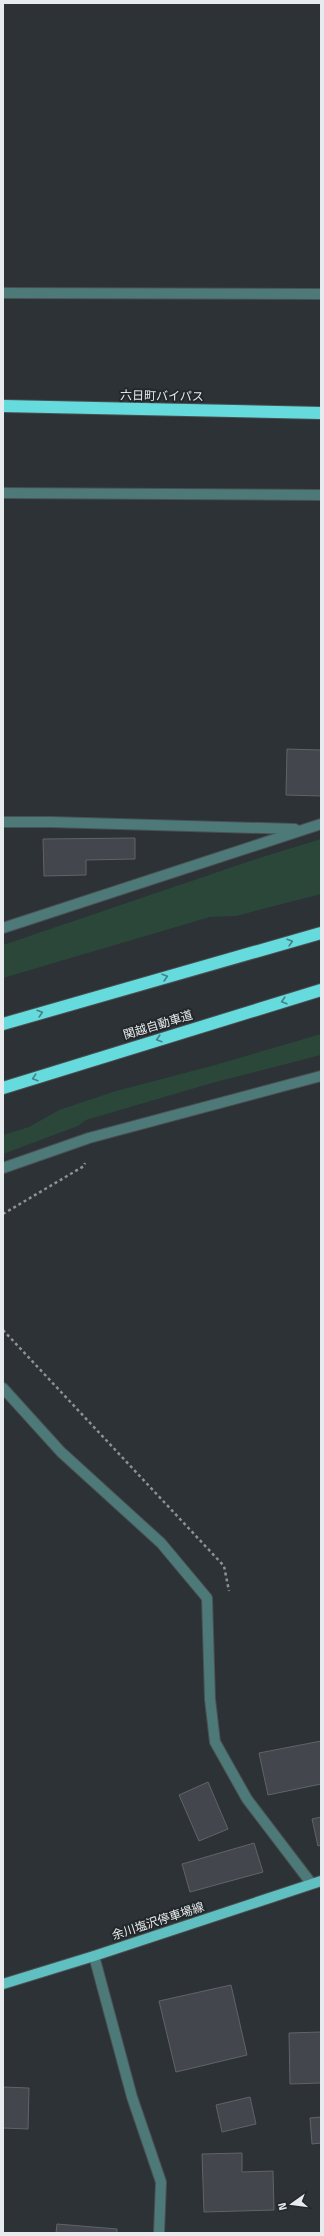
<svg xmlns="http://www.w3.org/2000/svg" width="324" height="2236" font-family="'Titillium Web','Noto Sans JP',sans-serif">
<rect width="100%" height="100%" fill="#2c3235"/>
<g fill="#2a473a">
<path d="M321,839V894L236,916L210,917L3,978V945L259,858Z"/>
<path d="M321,1034V1055L212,1083L86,1120L78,1126L3,1154V1135L29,1127L59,1110L116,1091L215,1065Z"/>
</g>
<g fill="#43464c" stroke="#606469">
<path d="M287,749L321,750V796L286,795Z"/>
<path d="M135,838V859L86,860V875L44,876L43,839Z"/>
<path d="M321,1741V1784L268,1795L259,1753Z"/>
<path d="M208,1782L228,1829L199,1841L179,1795Z"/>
<path d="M321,1817V1845L318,1846L312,1819Z"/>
<path d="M254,1843L263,1872L190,1892L182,1864Z"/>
<path d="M231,1985L247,2055L176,2072L159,2001Z"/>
<path d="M321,2032V2083L290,2084L289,2033Z"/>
<path d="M3,2087L29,2088L28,2129L3,2128Z"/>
<path d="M250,2097L256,2124L222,2132L216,2105Z"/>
<path d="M321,2117V2143L312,2144L310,2118Z"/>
<path d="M242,2153V2172L273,2171L274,2210L204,2212L202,2154Z"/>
<path d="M57,2224L117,2229V2233H56Z"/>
</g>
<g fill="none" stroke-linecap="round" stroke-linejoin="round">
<g stroke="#4a5052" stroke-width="12">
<g id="minor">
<path d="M3,293L321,294"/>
<path d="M3,493L321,495"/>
<path d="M3,822H51L295,829"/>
<path d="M3,928L321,824"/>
<path d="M3,1168L89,1138L321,1076"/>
<path d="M3,1388L61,1452L161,1543L207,1598L210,1699L215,1742L247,1799L311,1883"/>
<path d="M94,1956L132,2097L161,2182L159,2233"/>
</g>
</g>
<g stroke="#4a5052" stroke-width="12">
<path id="major" d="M3,1984L94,1956L321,1881"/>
</g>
<g stroke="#4a5052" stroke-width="14">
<g id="highway">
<path d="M3,406L321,413"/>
<path d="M3,1024L321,933"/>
<path d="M3,1088L321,990"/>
</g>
</g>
<g stroke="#8c9193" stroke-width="2.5" stroke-dasharray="3 3" stroke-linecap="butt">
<path d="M3,1214L84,1166L85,1163"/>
<path d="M3,1330L224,1566L229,1591"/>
</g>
<use href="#minor" stroke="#4e7979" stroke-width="10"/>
<use href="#major" stroke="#60bfc1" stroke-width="10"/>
<use href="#highway" stroke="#66dbdd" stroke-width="12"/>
</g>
<defs><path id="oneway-chevron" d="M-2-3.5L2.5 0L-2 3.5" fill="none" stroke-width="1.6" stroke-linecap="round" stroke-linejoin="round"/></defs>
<g stroke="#448284">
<use href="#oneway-chevron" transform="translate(290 942) rotate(-16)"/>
<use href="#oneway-chevron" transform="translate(165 977) rotate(-16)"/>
<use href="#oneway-chevron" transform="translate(284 1001) rotate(163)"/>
<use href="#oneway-chevron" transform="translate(40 1013) rotate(-17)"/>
<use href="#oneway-chevron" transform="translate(159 1039) rotate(163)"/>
<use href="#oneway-chevron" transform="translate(35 1078) rotate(162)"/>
</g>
<g text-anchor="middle" stroke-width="4" stroke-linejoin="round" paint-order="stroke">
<g font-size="12" fill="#e7ebed" stroke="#23282b">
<text transform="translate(162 396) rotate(1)" y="4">六日町バイパス</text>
<text transform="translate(158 1025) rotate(-17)" y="4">関越自動車道</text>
<text transform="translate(158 1921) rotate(-18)" y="4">余川塩沢停車場線</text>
</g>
</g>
<rect width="324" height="2236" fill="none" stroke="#e7ebed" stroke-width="8"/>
<g transform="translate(292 2204) rotate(256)" stroke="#23282b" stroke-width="3" paint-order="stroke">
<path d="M0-3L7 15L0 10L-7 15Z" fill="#e7ebed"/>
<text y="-6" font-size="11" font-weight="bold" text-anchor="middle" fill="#e7ebed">N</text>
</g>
</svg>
